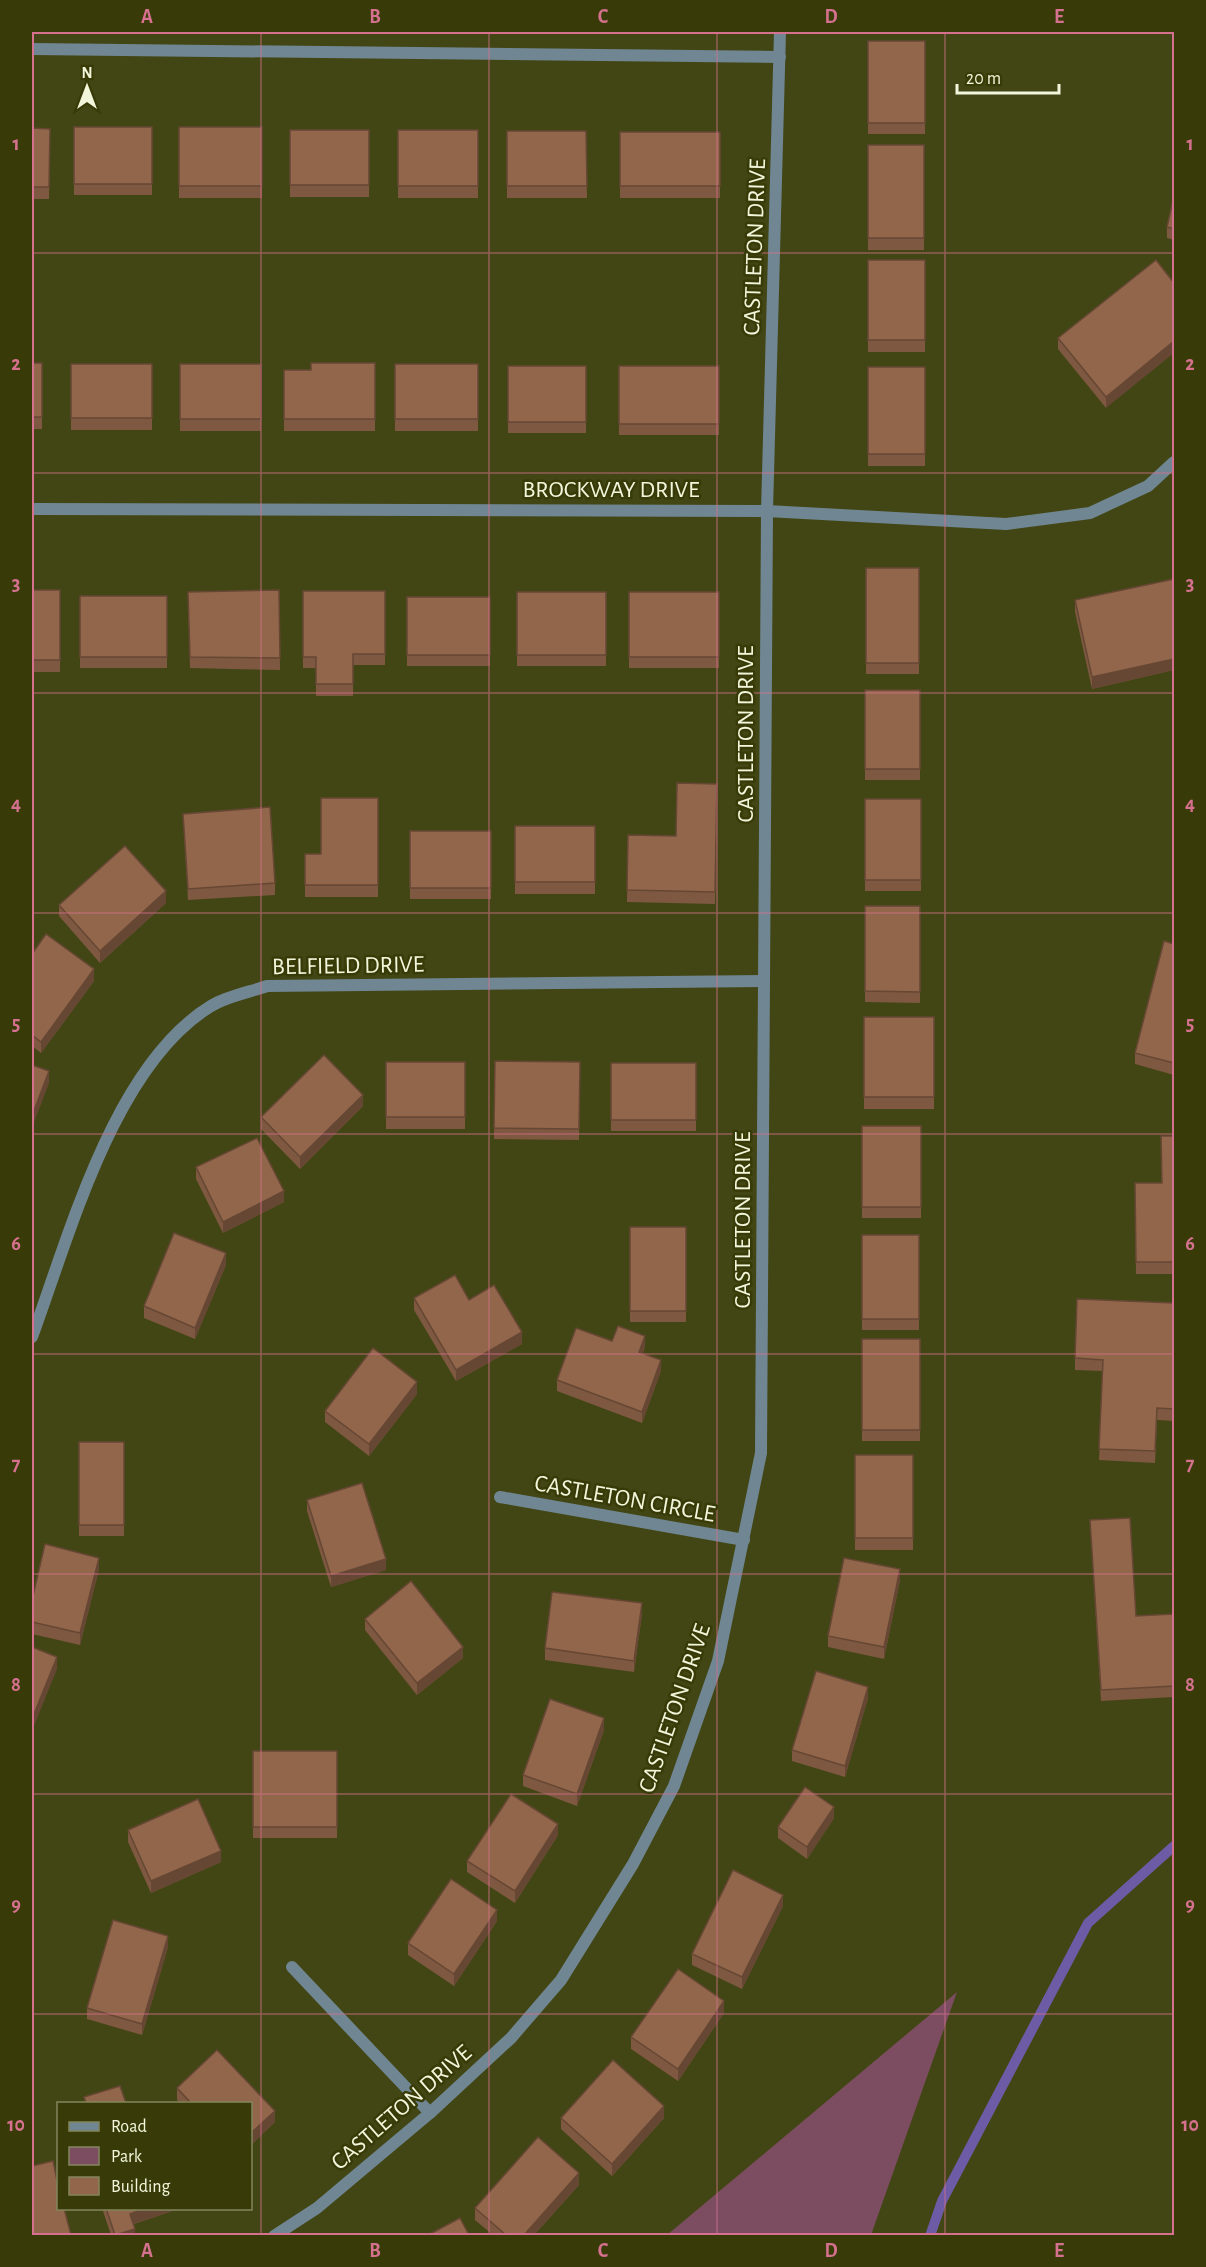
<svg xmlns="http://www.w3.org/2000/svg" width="1206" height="2267" font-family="'Alegreya Sans',sans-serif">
<rect width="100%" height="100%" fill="#424614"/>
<path fill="#7c4d61" d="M957,1992L871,2235H667Z"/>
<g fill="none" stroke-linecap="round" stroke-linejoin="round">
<path stroke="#6d5ba5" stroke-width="10" d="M930,2236L942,2201L1088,1923L1174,1846"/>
<g stroke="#708693" stroke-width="12">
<path d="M32,49L780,57"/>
<path d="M32,509L767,511L1006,524L1090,513L1148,486L1174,462"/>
<path d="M32,1337C70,1234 114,1065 211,1006C227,996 250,992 267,986L764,981"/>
<path d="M500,1497L744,1540"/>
<path d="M292,1967L430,2113"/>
<path d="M274,2236L317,2208L430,2113L511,2038L561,1980L633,1864L674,1786L718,1661L761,1453L767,511L780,32"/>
</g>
</g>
<g fill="#7e5840">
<rect x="868" y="41" width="57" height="93"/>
<rect x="74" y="127" width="78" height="68"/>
<rect x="179" y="127" width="83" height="71"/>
<path d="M32,128L50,129L49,199H32Z"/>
<rect x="290" y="130" width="79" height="67"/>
<rect x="398" y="130" width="80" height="68"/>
<path d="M507,131H586L587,198H507Z"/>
<rect x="620" y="132" width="100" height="66"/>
<rect x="868" y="145" width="56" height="105"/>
<path d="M1174,196V240L1167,238V227Z"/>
<rect x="868" y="260" width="57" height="92"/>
<path d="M1156,260L1106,408L1058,349V338Z"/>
<rect x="32" y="363" width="10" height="66"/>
<path d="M375,363V431H284V370H311Z"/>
<rect x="71" y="364" width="81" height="66"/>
<rect x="180" y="364" width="81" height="67"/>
<rect x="395" y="364" width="83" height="67"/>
<rect x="508" y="366" width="78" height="67"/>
<rect x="619" y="366" width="100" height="69"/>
<rect x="868" y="367" width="57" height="99"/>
<rect x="866" y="568" width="53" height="106"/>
<path d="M1174,579V670L1092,689L1075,612V600Z"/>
<rect x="32" y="590" width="28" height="82"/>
<path d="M279,590L280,670L190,668L188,592Z"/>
<path d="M303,591H385V665H353V696H316V668H303Z"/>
<rect x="517" y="592" width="89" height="74"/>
<rect x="629" y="592" width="90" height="76"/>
<rect x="80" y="596" width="87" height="72"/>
<rect x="407" y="597" width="83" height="69"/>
<rect x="865" y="690" width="55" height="90"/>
<path d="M717,784L715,904L627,902L628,835L676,836Z"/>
<path d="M378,798V897H305V854H321Z"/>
<rect x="865" y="799" width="56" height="92"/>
<path d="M183,814L275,883V895L188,900Z"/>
<rect x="515" y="826" width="80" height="68"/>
<rect x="410" y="831" width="81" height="68"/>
<path d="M166,903L100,963L59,916V905Z"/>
<path d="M865,906H920V1003L865,1002Z"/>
<path d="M1174,944V1075L1135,1064V1053Z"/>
<path d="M32,954L94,981L41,1053L32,1046Z"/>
<rect x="864" y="1017" width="70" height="92"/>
<path d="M495,1061L580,1062L579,1140L494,1139Z"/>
<rect x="386" y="1062" width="79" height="67"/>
<rect x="611" y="1063" width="85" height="68"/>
<path d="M363,1106L300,1169L261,1129V1117Z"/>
<rect x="862" y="1126" width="59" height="92"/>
<path d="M1174,1136V1274H1136L1135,1183H1162Z"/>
<path d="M196,1167L284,1202L223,1233L196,1179Z"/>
<rect x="630" y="1227" width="56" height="95"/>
<rect x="862" y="1235" width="57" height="95"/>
<path d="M226,1265L195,1339L144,1318V1306Z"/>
<path d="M414,1298L469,1300L522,1344L456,1381L414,1310Z"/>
<path d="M1174,1303V1421L1157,1420L1155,1463L1099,1460L1103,1371L1075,1370V1358Z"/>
<rect x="862" y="1339" width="58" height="102"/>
<path d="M612,1341L645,1347L643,1353L661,1371L642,1423L557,1391V1380Z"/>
<path d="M417,1394L369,1456L325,1422V1411Z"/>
<rect x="79" y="1442" width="45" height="94"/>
<rect x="855" y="1455" width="58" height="95"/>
<path d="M307,1500L386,1570L331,1587L307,1511Z"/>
<path d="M1090,1520L1136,1616L1174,1614V1697L1101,1701Z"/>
<path d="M99,1569L80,1645L32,1634V1600Z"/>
<path d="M900,1580L884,1659L828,1647V1636Z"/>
<path d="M642,1614L634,1672L545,1660V1648Z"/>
<path d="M365,1619L463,1658L417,1695L365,1630Z"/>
<path d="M868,1698L845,1777L792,1761V1750Z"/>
<path d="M604,1730L577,1806L523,1786V1775Z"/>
<rect x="253" y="1751" width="84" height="87"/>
<path d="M834,1818L807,1859L778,1838V1827Z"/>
<path d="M128,1830L221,1862L151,1893L128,1842Z"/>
<path d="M558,1835L515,1903L467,1872V1861Z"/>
<path d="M783,1906L742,1989L692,1965V1954Z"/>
<path d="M497,1921L454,1986L408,1955V1943Z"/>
<path d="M168,1947L142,2035L87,2019V2008Z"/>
<path d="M724,2013L678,2081L631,2049V2037Z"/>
<path d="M217,2050L275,2111V2122L250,2146V2103H180L177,2100V2088Z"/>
<path d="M561,2118H664L612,2176L561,2129Z"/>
<path d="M579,2185L534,2235H493L475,2220V2208Z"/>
<path d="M102,2208H181L134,2224L135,2235H111Z"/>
</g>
<g fill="#664734">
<path d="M1174,341V353L1106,408V397Z"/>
<path d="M1174,659V670L1092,689V677Z"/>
<path d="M166,891V903L100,963V951Z"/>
<path d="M94,969V981L41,1053V1042Z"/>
<path d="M49,1071V1083L32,1128V1116Z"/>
<path d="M363,1095V1106L300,1169V1157Z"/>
<path d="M284,1191V1202L223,1233V1222Z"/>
<path d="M226,1253V1265L195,1339V1328Z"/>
<path d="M522,1332V1344L456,1381V1370Z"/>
<path d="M645,1336V1347L639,1363V1352Z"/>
<path d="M661,1360V1371L642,1423V1412Z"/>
<path d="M417,1382V1394L369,1456V1444Z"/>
<path d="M99,1558V1569L80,1645V1633Z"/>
<path d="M386,1559V1570L331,1587V1576Z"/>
<path d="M900,1569V1580L884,1659V1647Z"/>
<path d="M642,1603V1614L634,1672V1661Z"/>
<path d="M463,1647V1658L417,1695V1683Z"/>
<path d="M57,1657V1669L32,1731V1719Z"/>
<path d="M868,1687V1698L845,1777V1766Z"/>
<path d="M604,1718V1730L577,1806V1794Z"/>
<path d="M834,1807V1818L807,1859V1847Z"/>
<path d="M558,1824V1835L515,1903V1891Z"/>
<path d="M221,1851V1862L151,1893V1881Z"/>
<path d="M783,1895V1906L742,1989V1977Z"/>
<path d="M497,1910V1921L454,1986V1974Z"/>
<path d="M168,1936V1947L142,2035V2024Z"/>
<path d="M724,2001V2013L678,2081V2069Z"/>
<path d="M664,2106V2118L612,2176V2164Z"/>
<path d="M275,2111V2122L250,2146V2134Z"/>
<path d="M579,2173V2185L534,2235H524Z"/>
<path d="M146,2208H181L130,2225V2214Z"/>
<path d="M135,2229V2235H115Z"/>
</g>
<g fill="#92664a" stroke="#664734" stroke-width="1.5">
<rect x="868" y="41" width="57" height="82"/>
<rect x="74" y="127" width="78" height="57"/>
<rect x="179" y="127" width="83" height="59"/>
<path d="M32,128L50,129L49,187H32Z"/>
<rect x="290" y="130" width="79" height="55"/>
<rect x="398" y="130" width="80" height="56"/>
<path d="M507,131H586L587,186H507Z"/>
<rect x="620" y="132" width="100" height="54"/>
<rect x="868" y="145" width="56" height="93"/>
<path d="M1174,196V229L1167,227Z"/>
<rect x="868" y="260" width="57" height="80"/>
<path d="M1156,260L1174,283V341L1106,397L1058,338Z"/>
<rect x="32" y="363" width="10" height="54"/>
<path d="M311,363H375V419H284V370H311Z"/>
<rect x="71" y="364" width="81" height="54"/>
<rect x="180" y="364" width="81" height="55"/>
<rect x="395" y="364" width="83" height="55"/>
<rect x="508" y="366" width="78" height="56"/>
<rect x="619" y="366" width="100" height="58"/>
<rect x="868" y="367" width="57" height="87"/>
<rect x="866" y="568" width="53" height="95"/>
<path d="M1174,579V659L1092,677L1075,600Z"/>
<rect x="32" y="590" width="28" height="70"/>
<path d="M279,590L280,658L190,657L188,592Z"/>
<path d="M303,591H385V654H353V684H316V657H303Z"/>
<rect x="517" y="592" width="89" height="63"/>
<rect x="629" y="592" width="90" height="65"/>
<rect x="80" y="596" width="87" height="61"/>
<rect x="407" y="597" width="83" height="58"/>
<rect x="865" y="690" width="55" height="79"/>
<path d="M677,783L717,784L715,892L627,890L628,835L676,836Z"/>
<path d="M321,798H378V885H305V854H321Z"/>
<rect x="865" y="799" width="56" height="81"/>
<path d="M270,807L275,883L188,889L183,814Z"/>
<rect x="515" y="826" width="80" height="56"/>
<rect x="410" y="831" width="81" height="57"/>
<path d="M125,846L166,891L100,951L59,905Z"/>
<path d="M865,906H920V992L865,991Z"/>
<path d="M46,934L94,969L41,1042L32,1035V954Z"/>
<path d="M1164,941L1174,944V1063L1135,1053Z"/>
<rect x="864" y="1017" width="70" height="80"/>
<path d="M324,1055L363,1095L300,1157L261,1117Z"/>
<path d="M495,1061L580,1062L579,1129L494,1128Z"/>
<rect x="386" y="1062" width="79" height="55"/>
<rect x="611" y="1063" width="85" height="57"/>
<path d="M32,1065L49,1071L32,1116Z"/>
<rect x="862" y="1126" width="59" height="81"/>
<path d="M1161,1136H1174V1262H1136L1135,1183H1162Z"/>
<path d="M257,1138L284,1191L223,1222L196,1167Z"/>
<rect x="630" y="1227" width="56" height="84"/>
<path d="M174,1233L226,1253L195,1328L144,1306Z"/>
<rect x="862" y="1235" width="57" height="84"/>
<path d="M455,1275L469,1300L494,1285L522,1332L456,1370L414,1298Z"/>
<path d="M1077,1299L1174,1303V1409L1157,1408L1155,1451L1099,1449L1103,1360L1075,1358Z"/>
<path d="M618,1326L645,1336L639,1352L661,1360L642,1412L557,1380L576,1328L612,1341Z"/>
<rect x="862" y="1339" width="58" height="91"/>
<path d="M373,1348L417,1382L369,1444L325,1411Z"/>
<rect x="79" y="1442" width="45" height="83"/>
<rect x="855" y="1455" width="58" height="83"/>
<path d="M362,1483L386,1559L331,1576L307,1500Z"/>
<path d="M1130,1518L1136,1616L1174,1614V1686L1101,1690L1090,1520Z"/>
<path d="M45,1544L99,1558L80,1633L32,1622V1600Z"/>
<path d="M844,1558L900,1569L884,1647L828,1636Z"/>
<path d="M411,1581L463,1647L417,1683L365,1619Z"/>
<path d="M552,1592L642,1603L634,1661L545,1648Z"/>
<path d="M32,1647L57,1657L32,1719Z"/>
<path d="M816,1671L868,1687L845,1766L792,1750Z"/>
<path d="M550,1699L604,1718L577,1794L523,1775Z"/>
<rect x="253" y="1751" width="84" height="76"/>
<path d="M805,1787L834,1807L807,1847L778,1827Z"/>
<path d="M511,1794L558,1824L515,1891L467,1861Z"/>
<path d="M198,1799L221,1851L151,1881L128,1830Z"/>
<path d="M733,1870L783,1895L742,1977L692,1954Z"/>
<path d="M451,1879L497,1910L454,1974L408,1943Z"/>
<path d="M113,1920L168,1936L142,2024L87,2008Z"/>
<path d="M678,1969L724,2001L678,2069L631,2037Z"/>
<path d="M217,2050L275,2111L250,2134V2103H191L177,2088Z"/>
<path d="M613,2060L664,2106L612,2164L561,2118Z"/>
<path d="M120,2086L126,2103H86L84,2097Z"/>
<path d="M538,2137L579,2173L524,2235H506L475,2208Z"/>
<path d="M53,2161L58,2185V2208H64L71,2235H32V2166Z"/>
<path d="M106,2208H146L130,2214L135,2229L115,2235Z"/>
<path d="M460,2218L469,2235H428Z"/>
</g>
<path fill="none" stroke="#d5718e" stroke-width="1.5" stroke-opacity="0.55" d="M261,32V2236M489,32V2236M717,32V2236M945,32V2236M32,253H1174M32,473H1174M32,693H1174M32,913H1174M32,1134H1174M32,1354H1174M32,1574H1174M32,1794H1174M32,2014H1174"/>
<g text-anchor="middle" stroke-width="5" stroke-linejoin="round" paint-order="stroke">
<g font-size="24" fill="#f2f6db" stroke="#383b07">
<text transform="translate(754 247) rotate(-88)" y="8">CASTLETON DRIVE</text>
<text x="611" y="497">BROCKWAY DRIVE</text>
<text transform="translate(745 734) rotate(-90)" y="8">CASTLETON DRIVE</text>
<text transform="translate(348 965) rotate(-1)" y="8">BELFIELD DRIVE</text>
<text transform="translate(742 1220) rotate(-90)" y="8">CASTLETON DRIVE</text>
<text transform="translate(625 1498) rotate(10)" y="8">CASTLETON CIRCLE</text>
<text transform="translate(674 1708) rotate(-71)" y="8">CASTLETON DRIVE</text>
<text transform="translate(401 2107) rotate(-41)" y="8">CASTLETON DRIVE</text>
</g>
</g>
<rect width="1206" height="2267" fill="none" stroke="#383b07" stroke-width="66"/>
<rect x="57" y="2102" width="195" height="108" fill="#383b07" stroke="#82865c" stroke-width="1.5"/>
<rect x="69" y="2122" width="30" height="9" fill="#708693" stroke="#82865c" stroke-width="1.5"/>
<text x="111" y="2132" font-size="18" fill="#f2f6db">Road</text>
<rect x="69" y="2147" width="30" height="18" fill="#7c4d61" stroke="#82865c" stroke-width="1.5"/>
<text x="111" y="2162" font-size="18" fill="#f2f6db">Park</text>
<rect x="69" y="2177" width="30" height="18" fill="#92664a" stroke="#82865c" stroke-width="1.5"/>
<text x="111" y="2192" font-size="18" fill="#f2f6db">Building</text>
<g transform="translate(87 87)" stroke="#383b07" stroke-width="4.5" paint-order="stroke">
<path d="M0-4.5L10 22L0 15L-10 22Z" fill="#f2f6db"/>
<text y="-9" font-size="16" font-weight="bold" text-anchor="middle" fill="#f2f6db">N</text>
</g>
<path d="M957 84v9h102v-9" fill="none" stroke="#f2f6db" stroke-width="3"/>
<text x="966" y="84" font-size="18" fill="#f2f6db" stroke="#383b07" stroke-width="4.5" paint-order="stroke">20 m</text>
<rect x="33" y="33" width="1140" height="2201" fill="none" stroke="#d5718e" stroke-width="2"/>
<g font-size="20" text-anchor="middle" font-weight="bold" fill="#d5718e">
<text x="147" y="23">A</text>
<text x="375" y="23">B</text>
<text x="603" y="23">C</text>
<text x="831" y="23">D</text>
<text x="1059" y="23">E</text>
<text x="16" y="150">1</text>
<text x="1190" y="150">1</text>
<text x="16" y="370">2</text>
<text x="1190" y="370">2</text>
<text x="16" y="590">3</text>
<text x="1190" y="590">3</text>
<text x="16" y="810">4</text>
<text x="1190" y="810">4</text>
<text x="16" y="1030">5</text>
<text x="1190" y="1030">5</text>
<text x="16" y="1250">6</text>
<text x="1190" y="1250">6</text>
<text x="16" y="1470">7</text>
<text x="1190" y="1470">7</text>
<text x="16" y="1691">8</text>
<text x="1190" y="1691">8</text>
<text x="16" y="1911">9</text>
<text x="1190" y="1911">9</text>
<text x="16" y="2131">10</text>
<text x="1190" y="2131">10</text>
<text x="147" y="2257">A</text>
<text x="375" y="2257">B</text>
<text x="603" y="2257">C</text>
<text x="831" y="2257">D</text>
<text x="1059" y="2257">E</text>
</g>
</svg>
